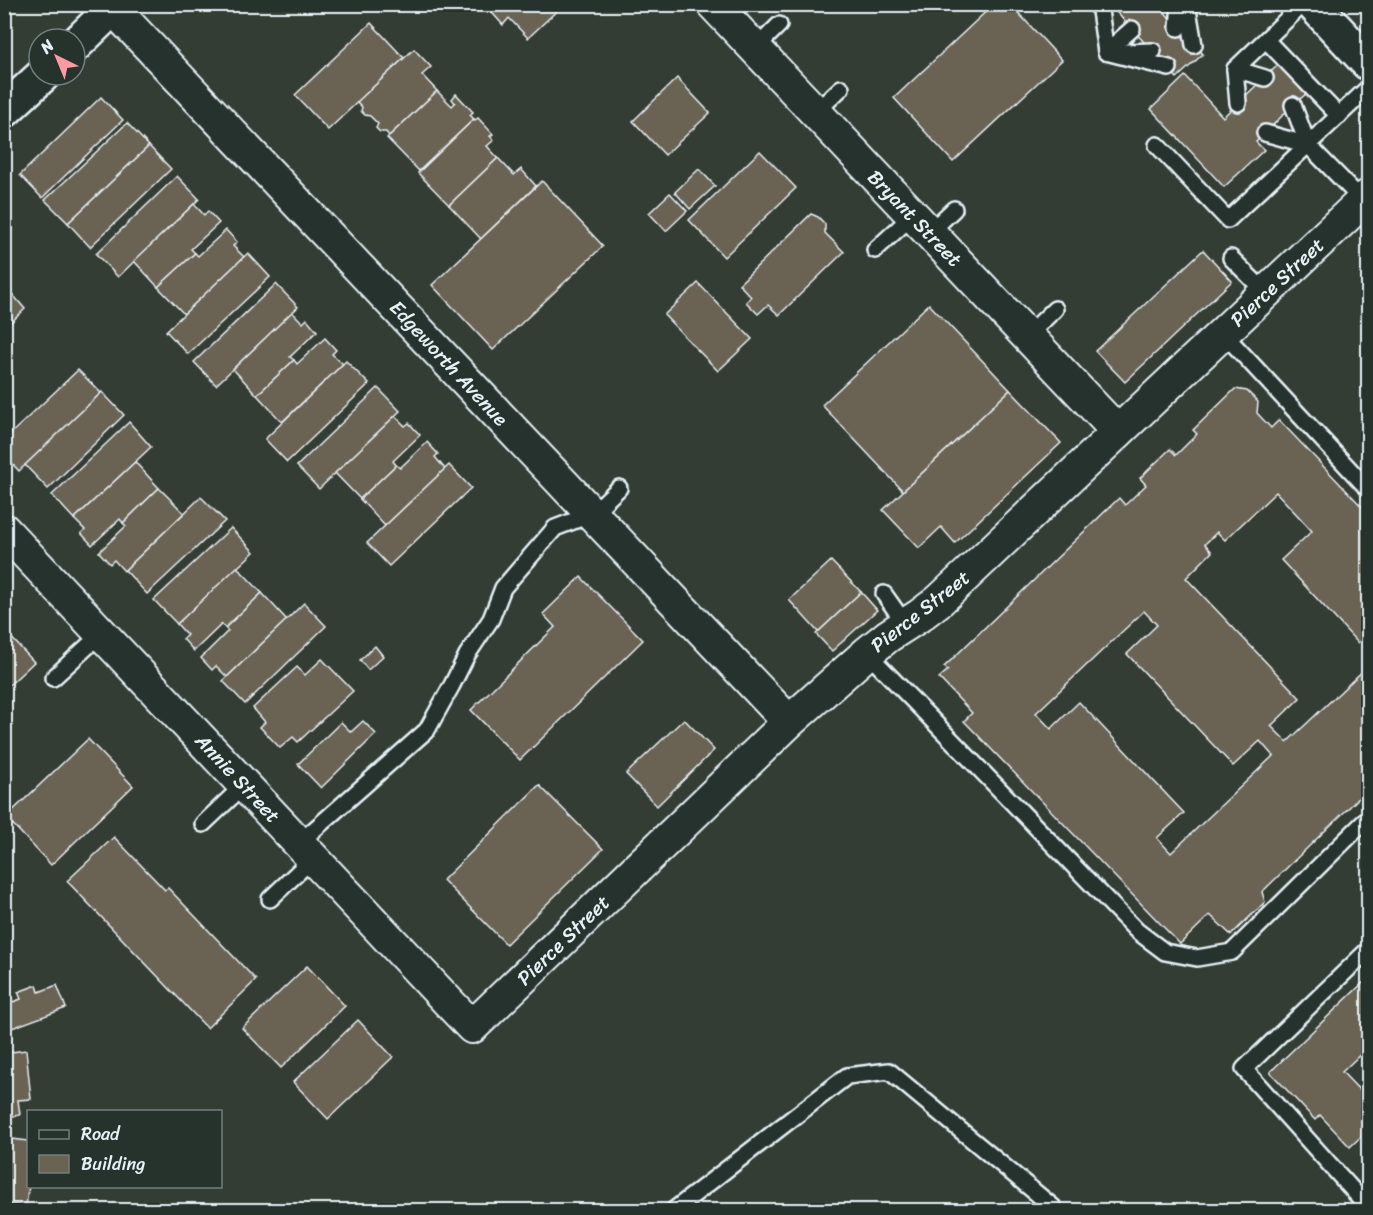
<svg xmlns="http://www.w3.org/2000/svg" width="1373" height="1215" font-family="Sriracha,sans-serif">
<rect width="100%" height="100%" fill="#343d34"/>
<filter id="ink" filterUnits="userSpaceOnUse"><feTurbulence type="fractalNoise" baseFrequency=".0167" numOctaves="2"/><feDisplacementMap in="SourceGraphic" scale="12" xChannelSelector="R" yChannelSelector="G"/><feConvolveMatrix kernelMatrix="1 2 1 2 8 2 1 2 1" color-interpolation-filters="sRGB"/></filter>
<g filter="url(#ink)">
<g fill="#6a6352" stroke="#e8f1f8" stroke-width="1.5" fill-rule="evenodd">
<path d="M489,4H564L528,38L509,18L503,25L487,7Z"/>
<path d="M994,4H1010L1062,60L953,162L894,98Z"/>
<path d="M1109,4H1157L1203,54L1177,78Z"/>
<path d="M371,23L404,58L328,130L295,95Z"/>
<path d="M414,49L431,67L422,75L437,91L389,136L386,132H380L376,128L378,124L370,116L365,115L361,111L362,107L357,102Z"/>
<path d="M1278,65L1306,94L1293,105L1256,142L1264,150L1224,187L1151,109L1185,76L1223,117Z"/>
<path d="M677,78L710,113L665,155L633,121Z"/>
<path d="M437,91L452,106L455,103L452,99L456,94L473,112L470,115L474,119L419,171L387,138Z"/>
<path d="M101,97L123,120L42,198L20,175Z"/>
<path d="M478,118L493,134L490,136L494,140L487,146L498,158L449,205L418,173L474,119L475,120Z"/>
<path d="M127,123L149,146L68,223L45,200Z"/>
<path d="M149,146L171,169L90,247L68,223Z"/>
<path d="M760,151L796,188L724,257L689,220Z"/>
<path d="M498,158L514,175L521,169L536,186L481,239L449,205Z"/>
<path d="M699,169L715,186L690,209L675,192Z"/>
<path d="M177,176L199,199L118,277L96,254Z"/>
<path d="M542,181L603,246L493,350L432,285Z"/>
<path d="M670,193L687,211L666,231L649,213Z"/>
<path d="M194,204L204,215L208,211L219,223L191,249L195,253L158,287L134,261Z"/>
<path d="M811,214L818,217L825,224V233L844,252L779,315L768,305L758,314L746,302L751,297L739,284Z"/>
<path d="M226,230L237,242L233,246L244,257L184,314L158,287L195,253L198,256Z"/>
<path d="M1203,250L1232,281L1125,382L1095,351Z"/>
<path d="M248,253L270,277L188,354L166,331Z"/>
<path d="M698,283L752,339L718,371L664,315Z"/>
<path d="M276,284L298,307L216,385L194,362Z"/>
<path d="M8,289L25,309L4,329V293Z"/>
<path d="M929,304L1010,390L903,491L822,405Z"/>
<path d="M292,312L303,323L307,319L317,331L290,357L294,360L257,395L233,369Z"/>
<path d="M325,338L336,350L332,354L343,364L282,422L257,395L294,360L297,364Z"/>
<path d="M346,361L369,384L287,462L265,439Z"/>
<path d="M78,370L101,393L19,471L4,455V440Z"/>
<path d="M378,388L400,411L319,489L297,466Z"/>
<path d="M1235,389L1247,391L1258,402L1257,413L1271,428L1279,420L1368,513V633L1358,643L1281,560L1312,531L1276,492L1225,540L1217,532L1205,544L1212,552L1186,578L1300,698L1271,726L1287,742L1368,666V789L1262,892L1265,902L1231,935L1210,915L1180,944L964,721L972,713L939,678L948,670L944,667L1119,498L1125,505L1146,485L1140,478L1170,449L1176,455L1197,434L1193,430ZM1144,611L1157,625L1127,654L1233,766L1260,741L1273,756L1171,853L1157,838L1184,813L1079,702L1051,729L1036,713Z"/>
<path d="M1010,390L1061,443L955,543L941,527L919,548L883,510Z"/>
<path d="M102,392L124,415L48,489L25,465Z"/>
<path d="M395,416L405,426L409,423L420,435L393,461L396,465L360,499L335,473Z"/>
<path d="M129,422L151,447L74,519L52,495Z"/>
<path d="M427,442L438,454L435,457L445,469L385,526L360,499L396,465L400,468Z"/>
<path d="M135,462L159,488L123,523L120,519L92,545L81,533L85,530L74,519Z"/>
<path d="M449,465L471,488L389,566L367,543Z"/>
<path d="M159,488L184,513L124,571L114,560L110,564L99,552L126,526L123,523Z"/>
<path d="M201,497L225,521L147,594L125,570Z"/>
<path d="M231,528L254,552L177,624L154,600Z"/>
<path d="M831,561L861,592L818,632L789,600Z"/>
<path d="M237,567L262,593L225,628L222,624L194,651L183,639L187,635L177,624Z"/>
<path d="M581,577L643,640L520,760L471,710L555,627L543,614Z"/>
<path d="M861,592L877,610L832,651L816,634Z"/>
<path d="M262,593L287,620L227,677L216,666L212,670L201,658L228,631L225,628Z"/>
<path d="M304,603L326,626L245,704L223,681Z"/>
<path d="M6,632L34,662L4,690V633Z"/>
<path d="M375,646L383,656L368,670L360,660Z"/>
<path d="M322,659L353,691L298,742L293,737L280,748L260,727L265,722L253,708L297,667L305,675Z"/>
<path d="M684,719L714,750L657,806L626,774Z"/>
<path d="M363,721L376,734L321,788L298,764L341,722L351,732Z"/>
<path d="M88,739L133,786L51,865L6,817Z"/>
<path d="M539,785L603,849L506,944L443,880Z"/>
<path d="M114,837L165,890L168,888L256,980L207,1028L67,881Z"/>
<path d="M4,915L10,923L4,927Z"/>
<path d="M307,966L345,1006L281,1068L242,1028Z"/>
<path d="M1368,978V1047L1342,1072L1368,1099V1130L1350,1147L1320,1115L1315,1120L1270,1072Z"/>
<path d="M37,985L39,992L57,985L66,1008L4,1031V993L8,991L13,1002L21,999L18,992Z"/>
<path d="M358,1020L393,1057L328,1119L293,1082Z"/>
<path d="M26,1050L31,1099L18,1100L20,1115L4,1117V1053Z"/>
<path d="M4,1138L28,1141L29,1186L26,1206L4,1204Z"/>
</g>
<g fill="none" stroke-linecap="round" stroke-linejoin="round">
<g stroke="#e8f1f8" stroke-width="20">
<g id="lane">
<path d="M1099,4L1106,52"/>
<path d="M1187,4L1194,45"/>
<path d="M1178,28L1180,4"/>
<path d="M1266,40L1339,116"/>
<path d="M755,49L779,25"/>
<path d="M1106,52L1169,68"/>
<path d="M1106,52L1132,29"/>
<path d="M1127,52L1153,51"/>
<path d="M1235,69L1238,103"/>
<path d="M1265,78L1235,69L1303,4"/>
<path d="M1293,105L1308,145L1363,201"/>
<path d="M815,113L841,88"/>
<path d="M1265,133L1308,145"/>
<path d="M1157,145L1228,220L1368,88"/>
<path d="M929,233L954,209"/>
<path d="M875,250L912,216"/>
<path d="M1231,258L1266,293"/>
<path d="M1223,333L1368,489"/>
<path d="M1027,336L1055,309"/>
<path d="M884,594L906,625"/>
<path d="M867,653L1137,931L1165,952L1197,958L1232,952L1368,818"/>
<path d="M53,678L102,633"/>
<path d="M203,824L244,785"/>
<path d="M299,843L427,730L452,685L467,655L491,619L503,588L555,528L592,514L619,488"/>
<path d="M270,899L313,858"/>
<path d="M1368,950L1244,1069L1368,1207"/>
<path d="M674,1210L847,1076L889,1071L1053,1207V1210"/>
</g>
</g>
<g stroke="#e8f1f8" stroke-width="36">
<g id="street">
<path d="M109,4L789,722"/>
<path d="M713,4L1118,432"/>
<path d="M4,530L472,1027L789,722L867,653L888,636L919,616L940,600L1368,196"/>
</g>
</g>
<g stroke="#e8f1f8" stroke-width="38">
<g id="secondary">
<path d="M1313,4L1368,63"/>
<path d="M75,45L117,4"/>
<path d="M4,111L43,75"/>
</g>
</g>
<use href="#lane" stroke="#26332d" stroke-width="15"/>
<use href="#street" stroke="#26332d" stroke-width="32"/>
<use href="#secondary" stroke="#26332d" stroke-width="33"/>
</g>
</g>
<g text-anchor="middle" stroke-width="5" stroke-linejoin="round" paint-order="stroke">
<g font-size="20" fill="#e8f1f8" stroke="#26332d">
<text transform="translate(915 218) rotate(46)" y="7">Bryant Street</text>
<text transform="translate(1277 282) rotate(-43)" y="7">Pierce Street</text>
<text transform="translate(449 363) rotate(47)" y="7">Edgeworth Avenue</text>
<text transform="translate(920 611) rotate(-38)" y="7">Pierce Street</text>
<text transform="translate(238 778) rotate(47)" y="7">Annie Street</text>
<text transform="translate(563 940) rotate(-44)" y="7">Pierce Street</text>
</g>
</g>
<rect width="1373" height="1215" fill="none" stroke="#26332d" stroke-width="24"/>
<rect x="12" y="12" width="1349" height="1191" fill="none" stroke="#e8f1f8" stroke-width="2" filter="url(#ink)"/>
<rect x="27" y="1110" width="195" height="78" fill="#26332d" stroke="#747f7e" stroke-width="1.5"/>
<rect x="39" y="1130" width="30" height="9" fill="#26332d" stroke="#747f7e" stroke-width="1.5"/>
<text x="81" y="1140" font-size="18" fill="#e8f1f8">Road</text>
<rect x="39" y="1155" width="30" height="18" fill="#6a6352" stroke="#747f7e" stroke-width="1.5"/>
<text x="81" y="1170" font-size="18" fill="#e8f1f8">Building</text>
<g transform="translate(57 57) rotate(317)"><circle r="28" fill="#26332d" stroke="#747f7e" stroke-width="1.5"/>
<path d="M0-4.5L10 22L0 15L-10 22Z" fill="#ff9aa2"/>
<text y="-9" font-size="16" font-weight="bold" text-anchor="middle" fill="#e8f1f8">N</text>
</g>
</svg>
